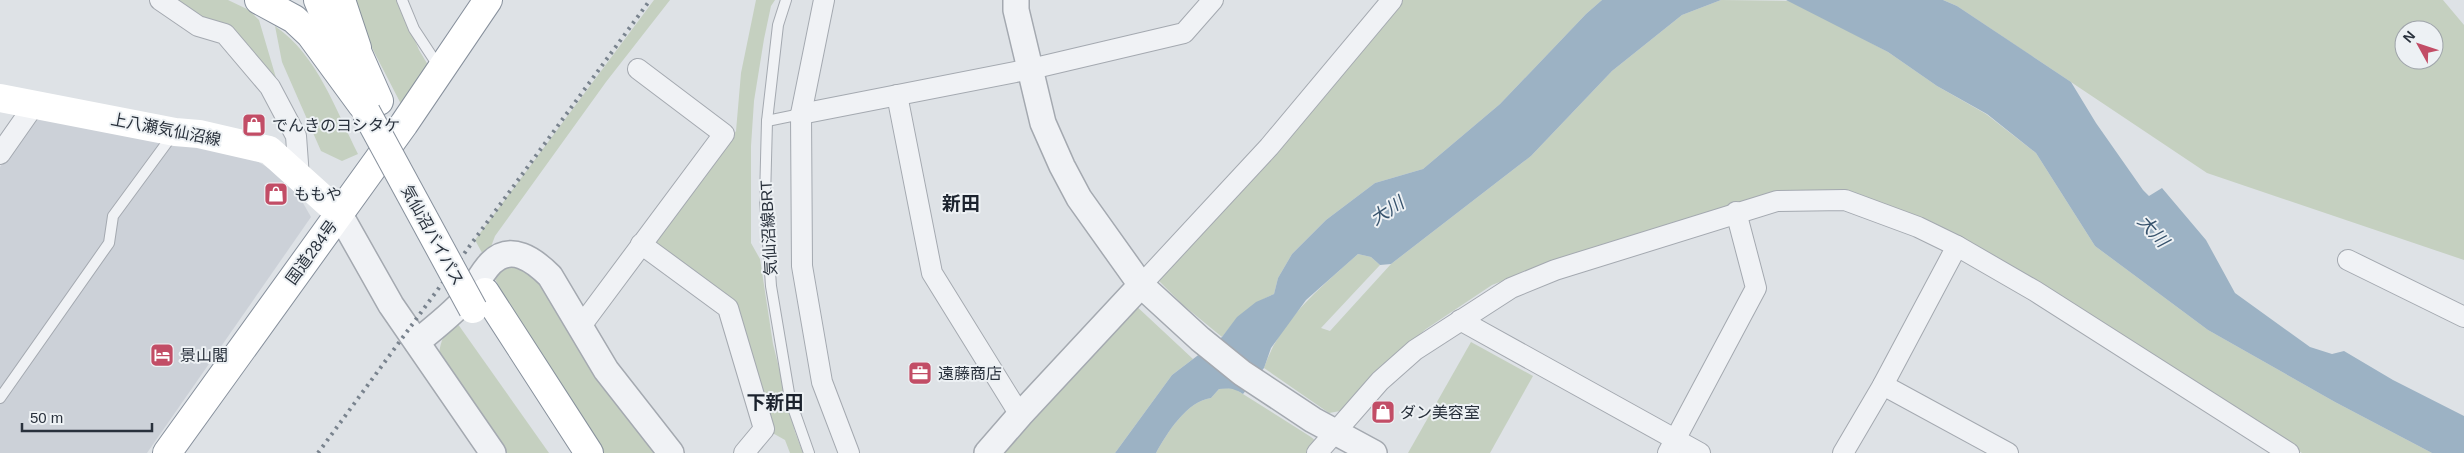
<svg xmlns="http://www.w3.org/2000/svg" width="2464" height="453" font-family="Arial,'Noto Sans JP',sans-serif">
<rect width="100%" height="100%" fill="#dee2e6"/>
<path fill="#ccd1d8" d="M36,115L244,153L291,182L311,217L147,453H0V167Z"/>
<g fill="#c5d0c0" fill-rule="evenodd">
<path d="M171,0H228L249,10L259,20L279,88L194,14Z"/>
<path d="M352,0H398L419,50L428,65L415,88L401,104L370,44Z"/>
<path d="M654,0H670L606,82L495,236L486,260L475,240Z"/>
<path d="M756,0H775L771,6L764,39L754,101L751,146V243L760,259L773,344L795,432L803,453H790L785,440L769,431L733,302L656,245L657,239L736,131L741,73Z"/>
<path d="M1402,0H1602L1586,14L1500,104L1423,169L1375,183L1326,220L1292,254L1278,278L1274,294C1251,304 1237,317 1222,337L1183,305L1156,278Z"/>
<path d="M1721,0L1792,1L1888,52L1937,86L1986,114L2036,153L2095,246L2208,330L2335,402L2432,453H2302L1962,240L1839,193L1570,255L1492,285L1426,329L1370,378L1346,410L1329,413L1264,368C1280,320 1321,287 1358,254L1371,257L1380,265L1321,328L1330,331L1391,264L1531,156L1612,71L1682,15Z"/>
<path d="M1943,0H2443L2464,25V260L2207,173L1957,6ZM2404,30H2434V60H2404Z"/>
<path d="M275,26C318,56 335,109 358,154L342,161L321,151L282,62Z"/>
<path d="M501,264L533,266L662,453H599L527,341L494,277Z"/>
<path d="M1133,303L1193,359L1172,375L1115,453H994Z"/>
<path d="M455,320L549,453H504L440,361C437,344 445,333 455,320Z"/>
<path d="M1471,342L1533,376L1490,453H1408Z"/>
<path d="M1227,388L1235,389L1311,437L1317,442L1313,453H1156C1167,433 1187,401 1211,398L1219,389Z"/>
</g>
<g fill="#9cb2c4">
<path d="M1602,0H1721L1682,15L1612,71L1531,156L1391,264L1380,265L1371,257L1358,254L1306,300L1271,348L1264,368L1243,394C1234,388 1229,388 1219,389L1211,398C1187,401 1167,433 1156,453H1115L1172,375L1222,337L1237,317L1256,302L1274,294L1278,278L1292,254L1326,220L1375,183L1423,169L1500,104L1586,14Z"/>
<path d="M1786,0H1943L1957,6L2071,82L2096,123L2143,190L2149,196L2162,188L2206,240L2235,293L2310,347L2332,354L2344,351L2393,380L2464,416V453H2432L2335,402L2208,330L2095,246L2036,153L1987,114L1937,86L1888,52Z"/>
</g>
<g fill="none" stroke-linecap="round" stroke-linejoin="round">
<g stroke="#a4a9b0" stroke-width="12">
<g id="service">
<path d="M402,0L414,29L439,67"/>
<path d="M786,0L778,25L767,121L765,199L771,286L790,399L809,453"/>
<path d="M767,121L801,114"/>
<path d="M0,398L109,243L113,216L174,133"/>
</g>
</g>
<g stroke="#a4a9b0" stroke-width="22">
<g id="minor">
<path d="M160,0L198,26L225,34L270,87L296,136L299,177"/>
<path d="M824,0L801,114L802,266L822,382L849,453"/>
<path d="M897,95L932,273L1020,415"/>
<path d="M801,114L1031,69L1184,33L1213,0"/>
<path d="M0,154L35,104"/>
<path d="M641,244L728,308L764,429L744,453"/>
<path d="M2348,260L2464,317"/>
<path d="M1141,285L1269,147L1392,0"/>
<path d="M1460,320L1700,453"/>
<path d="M581,326L724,134L638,69"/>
<path d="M1883,385L2008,453"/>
<path d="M1317,453L1380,381L1415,350L1511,288L1555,270L1777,201L1845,200L1918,227L1957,246L2035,291L2289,453"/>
<path d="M1668,453L1756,288L1736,212"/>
<path d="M1843,453L1883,385L1957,246"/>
</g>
</g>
<g stroke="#a4a9b0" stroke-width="28">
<g id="tertiary">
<path d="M1016,0V10L1043,123L1062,166L1079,198L1141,285L1200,339L1242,373L1313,420L1374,453"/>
<path d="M339,213L391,305L493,453"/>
<path d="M417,342C435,327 454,313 469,295C476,285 482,272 491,263C511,243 534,260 550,276L606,370L671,453"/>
<path d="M987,453L1020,415L1141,285"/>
</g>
</g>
<g stroke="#87909c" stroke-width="30">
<g id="trunk">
<path d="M259,0L294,19L310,34L362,105"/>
<path d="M318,0L344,63"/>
<path d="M341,0L357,48"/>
<path d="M348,31L379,101"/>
<path d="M485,292L589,453"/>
<path d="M167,453L404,124L488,0"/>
</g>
</g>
<use href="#service" stroke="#f0f2f5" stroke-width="10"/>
<use href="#minor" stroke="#f0f2f5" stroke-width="20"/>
<use href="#tertiary" stroke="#f0f2f5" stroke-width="25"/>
<path stroke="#fff" stroke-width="28" d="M0,98L175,132L199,134L269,150L339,213"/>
<use href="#trunk" stroke="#fff" stroke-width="28"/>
<path stroke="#79838e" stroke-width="4" stroke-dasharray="2.5 5" stroke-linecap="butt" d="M318,453L650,0"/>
<g stroke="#87909c" stroke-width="30" stroke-linecap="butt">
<path id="trunk-bridge" d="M366,112L473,309"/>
</g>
<use href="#trunk-bridge" stroke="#fff" stroke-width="28"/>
</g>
<defs>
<g id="shop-square" transform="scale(1.25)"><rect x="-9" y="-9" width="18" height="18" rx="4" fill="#c24d66" stroke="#edf1f4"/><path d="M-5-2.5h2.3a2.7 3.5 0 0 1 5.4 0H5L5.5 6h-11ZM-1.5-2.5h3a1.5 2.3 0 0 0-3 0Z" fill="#fff"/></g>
<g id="hotel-square" transform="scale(1.25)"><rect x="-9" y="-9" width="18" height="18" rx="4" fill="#c24d66" stroke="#edf1f4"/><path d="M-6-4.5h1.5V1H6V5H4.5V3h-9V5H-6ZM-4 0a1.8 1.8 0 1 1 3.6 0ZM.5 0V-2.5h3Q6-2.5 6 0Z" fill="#fff"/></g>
<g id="office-square" transform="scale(1.25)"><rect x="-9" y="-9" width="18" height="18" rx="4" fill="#c24d66" stroke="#edf1f4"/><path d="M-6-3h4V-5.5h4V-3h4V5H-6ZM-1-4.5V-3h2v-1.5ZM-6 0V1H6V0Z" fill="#fff"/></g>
</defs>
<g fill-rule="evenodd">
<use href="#shop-square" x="254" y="125"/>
<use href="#shop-square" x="276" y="194"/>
<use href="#hotel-square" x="162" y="355"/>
<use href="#office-square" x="920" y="373"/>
<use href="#shop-square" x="1383" y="412"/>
</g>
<g text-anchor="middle" stroke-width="4" stroke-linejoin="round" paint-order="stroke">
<g font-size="16" fill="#29313c" stroke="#edf1f4" text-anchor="start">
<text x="272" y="131">でんきのヨシタケ</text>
<text x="294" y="200">ももや</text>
<text x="180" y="361">景山閣</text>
<text x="938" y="379">遠藤商店</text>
<text x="1400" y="418">ダン美容室</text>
</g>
<g font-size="16" fill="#29313c" stroke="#edf1f4">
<text transform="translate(166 129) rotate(11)" y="6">上八瀬気仙沼線</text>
<text transform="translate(768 228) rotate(-93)" y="6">気仙沼線BRT</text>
<text transform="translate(433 235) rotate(61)" y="6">気仙沼バイパス</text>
<text transform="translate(311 252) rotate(-54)" y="6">国道284号</text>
</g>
<g font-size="18" font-style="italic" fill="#36526c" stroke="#edf1f4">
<text transform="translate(1387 211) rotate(-33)" y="6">大川</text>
<text transform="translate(2153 231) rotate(48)" y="6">大川</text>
</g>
<g font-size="19" font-weight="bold" fill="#1b222d" stroke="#edf1f4">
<text x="961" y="210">新田</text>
<text x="775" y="409">下新田</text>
</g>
</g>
<g transform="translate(2419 45) rotate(310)"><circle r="24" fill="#edf1f4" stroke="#9fa4aa"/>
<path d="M0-4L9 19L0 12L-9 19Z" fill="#c24d66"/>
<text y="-8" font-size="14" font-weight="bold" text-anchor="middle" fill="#29313c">N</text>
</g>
<path d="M22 423v8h130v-8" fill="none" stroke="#29313c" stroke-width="2.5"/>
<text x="30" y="423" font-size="15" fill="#29313c" stroke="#edf1f4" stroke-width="4" paint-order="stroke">50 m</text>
</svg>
